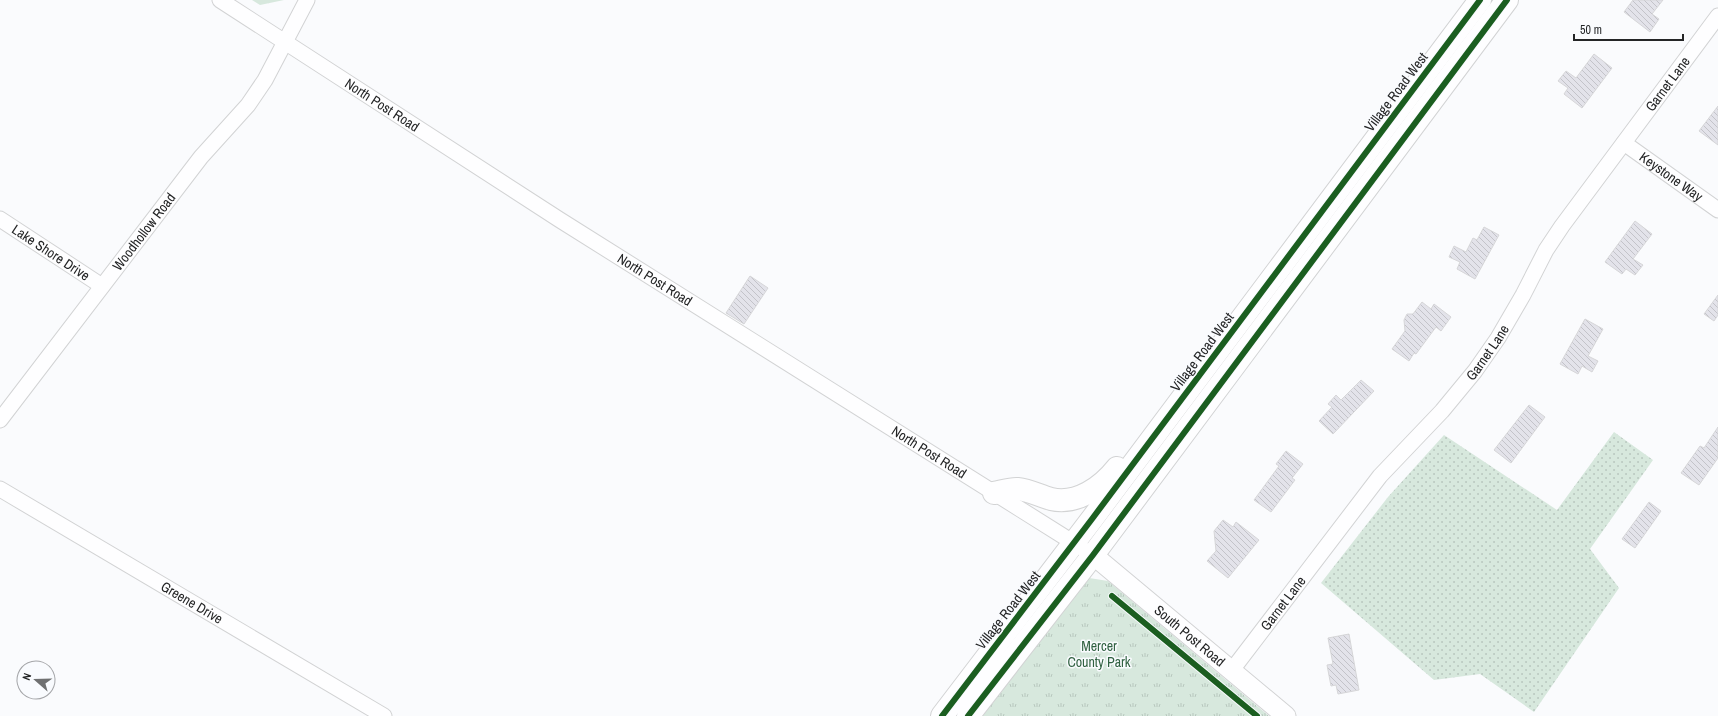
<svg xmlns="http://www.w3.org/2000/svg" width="1718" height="716" font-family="'Archivo Narrow',sans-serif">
<defs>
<pattern id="grass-dots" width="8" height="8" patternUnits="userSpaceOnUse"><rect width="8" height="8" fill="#d7e8dd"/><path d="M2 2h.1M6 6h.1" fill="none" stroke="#b8c7be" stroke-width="1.8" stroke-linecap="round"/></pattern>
<pattern id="park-tufts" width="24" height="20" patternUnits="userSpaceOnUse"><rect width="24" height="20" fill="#d7e8dd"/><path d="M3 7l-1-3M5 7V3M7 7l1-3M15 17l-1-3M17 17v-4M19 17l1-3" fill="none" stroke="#b8c7be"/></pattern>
<pattern id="building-back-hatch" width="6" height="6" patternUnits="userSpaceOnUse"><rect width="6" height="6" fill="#e3e3ea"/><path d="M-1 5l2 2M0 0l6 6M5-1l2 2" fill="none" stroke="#c3c3c9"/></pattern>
</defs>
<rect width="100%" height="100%" fill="#fafbfd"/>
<path fill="url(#grass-dots)" d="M1614,432L1653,460L1590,549L1619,588L1534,712L1480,674L1434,680L1321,583L1388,497L1444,435L1557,510Z"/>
<g fill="url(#park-tufts)">
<path d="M252,0H284L260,5Z"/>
<path d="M1083,577L1108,581L1269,716H977Z"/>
</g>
<g fill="url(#building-back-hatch)" stroke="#d6d6d8">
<path d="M1633,0H1663L1652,14L1659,19L1650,32L1624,12Z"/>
<path d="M1594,54L1612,68L1582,108L1564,94L1568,88L1558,81L1566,71L1576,78Z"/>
<path d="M1718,106V145L1699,131Z"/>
<path d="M1635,221L1652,234L1633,259L1643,265L1635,275L1626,269L1622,274L1605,262Z"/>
<path d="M1484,227L1499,235L1475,279L1457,269L1460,262L1449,257L1454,246L1466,252L1473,238L1477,240Z"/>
<path d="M750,276L768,288L744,324L726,313Z"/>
<path d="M1718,295V315L1714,321L1704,314Z"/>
<path d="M1422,302L1431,309L1434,304L1451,317L1441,331L1436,327L1416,354L1414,353L1409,361L1392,349L1405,331L1404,320L1407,314H1413Z"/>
<path d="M1585,319L1603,329L1588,356L1598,361L1592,372L1582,366L1578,374L1560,364Z"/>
<path d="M1361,380L1374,391L1333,434L1319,421L1332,407L1328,404L1336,395L1341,400Z"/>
<path d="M1529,405L1545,417L1511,463L1494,450Z"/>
<path d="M1718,427V458L1699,485L1681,473L1700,446L1704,448Z"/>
<path d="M1286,451L1303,464L1292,478L1295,480L1271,512L1254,500L1279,466L1276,464Z"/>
<path d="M1649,502L1661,511L1635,548L1622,539Z"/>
<path d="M1223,520L1233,527L1236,522L1259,540L1228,578L1207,561L1216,551L1214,531Z"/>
<path d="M1349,634L1359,690L1338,694L1336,685L1331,686L1327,665L1333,664L1328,638Z"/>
</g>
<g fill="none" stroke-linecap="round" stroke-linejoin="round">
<g stroke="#d2d3d4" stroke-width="17">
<g id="minor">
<path id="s1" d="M220,0L560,220L1082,548"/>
<path id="s2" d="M1624,143L1718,210"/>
<path id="s3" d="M0,219L102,286"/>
<path id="s4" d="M0,420L201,157L248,105L265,80L307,0"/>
<path id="s5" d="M0,489L384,716"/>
<path id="s6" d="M1232,670L1380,476L1442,411L1475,371L1498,338L1523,295L1546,250L1562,226L1718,16"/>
</g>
</g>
<g stroke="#d2d3d4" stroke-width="21">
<g id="tertiary">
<path id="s7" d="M1093,555L1286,716"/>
</g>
</g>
<g stroke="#d2d3d4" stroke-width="24">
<g id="secondary">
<path d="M994,493C1001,492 1011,488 1018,489C1029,490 1040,496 1051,499C1077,505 1102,487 1117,468"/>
<path d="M942,716L1092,519L1480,0"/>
<path d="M968,716L1093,555L1507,0"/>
</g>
</g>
<use href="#minor" stroke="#fefeff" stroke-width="15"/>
<use href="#tertiary" stroke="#fefeff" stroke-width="19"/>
<use href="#secondary" stroke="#fefeff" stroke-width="22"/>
<g stroke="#f9fbfe" stroke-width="8">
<g id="cycleway">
<path d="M1112,596L1257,716"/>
<path d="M942,716L1092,519L1480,0"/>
<path d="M968,716L1093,555L1507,0"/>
</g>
</g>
<use href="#cycleway" stroke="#1b5e20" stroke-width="6"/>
</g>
<g text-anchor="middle" stroke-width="3" stroke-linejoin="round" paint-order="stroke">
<g font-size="14" fill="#242526" stroke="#f9fbfe">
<text dy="5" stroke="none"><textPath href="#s6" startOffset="732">Garnet Lane</textPath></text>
<text transform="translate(1396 92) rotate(-53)" y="5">Village Road West</text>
<text dy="5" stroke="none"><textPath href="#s1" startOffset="193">North Post Road</textPath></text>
<text dy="5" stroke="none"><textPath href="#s2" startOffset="58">Keystone Way</textPath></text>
<text dy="5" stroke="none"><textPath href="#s4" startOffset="237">Woodhollow Road</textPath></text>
<text dy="5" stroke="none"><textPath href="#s3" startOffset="61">Lake Shore Drive</textPath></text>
<text dy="5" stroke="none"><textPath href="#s1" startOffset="517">North Post Road</textPath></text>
<text dy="5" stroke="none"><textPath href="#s6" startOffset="408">Garnet Lane</textPath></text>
<text transform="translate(1202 352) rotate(-53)" y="5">Village Road West</text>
<text dy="5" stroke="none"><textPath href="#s1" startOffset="841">North Post Road</textPath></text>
<text dy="5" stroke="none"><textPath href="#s5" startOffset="223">Greene Drive</textPath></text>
<text dy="5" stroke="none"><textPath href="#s6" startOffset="84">Garnet Lane</textPath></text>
<text transform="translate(1008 610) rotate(-52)" y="5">Village Road West</text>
<text dy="5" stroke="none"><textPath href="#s7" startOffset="126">South Post Road</textPath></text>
</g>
<g font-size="14" fill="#306141" stroke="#f9fbfe">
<text x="1099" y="651">Mercer<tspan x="1099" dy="16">County Park</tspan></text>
</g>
</g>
<g transform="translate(36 680) rotate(290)"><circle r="19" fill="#f9fbfe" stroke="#a4a5a8"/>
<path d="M0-3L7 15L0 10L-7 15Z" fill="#6f7071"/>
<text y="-6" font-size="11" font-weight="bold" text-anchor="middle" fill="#242526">N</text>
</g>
<path d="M1574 34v6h109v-6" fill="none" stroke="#242526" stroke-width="2"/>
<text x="1580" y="34" font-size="12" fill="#242526" stroke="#f9fbfe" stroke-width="3" paint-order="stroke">50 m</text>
</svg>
